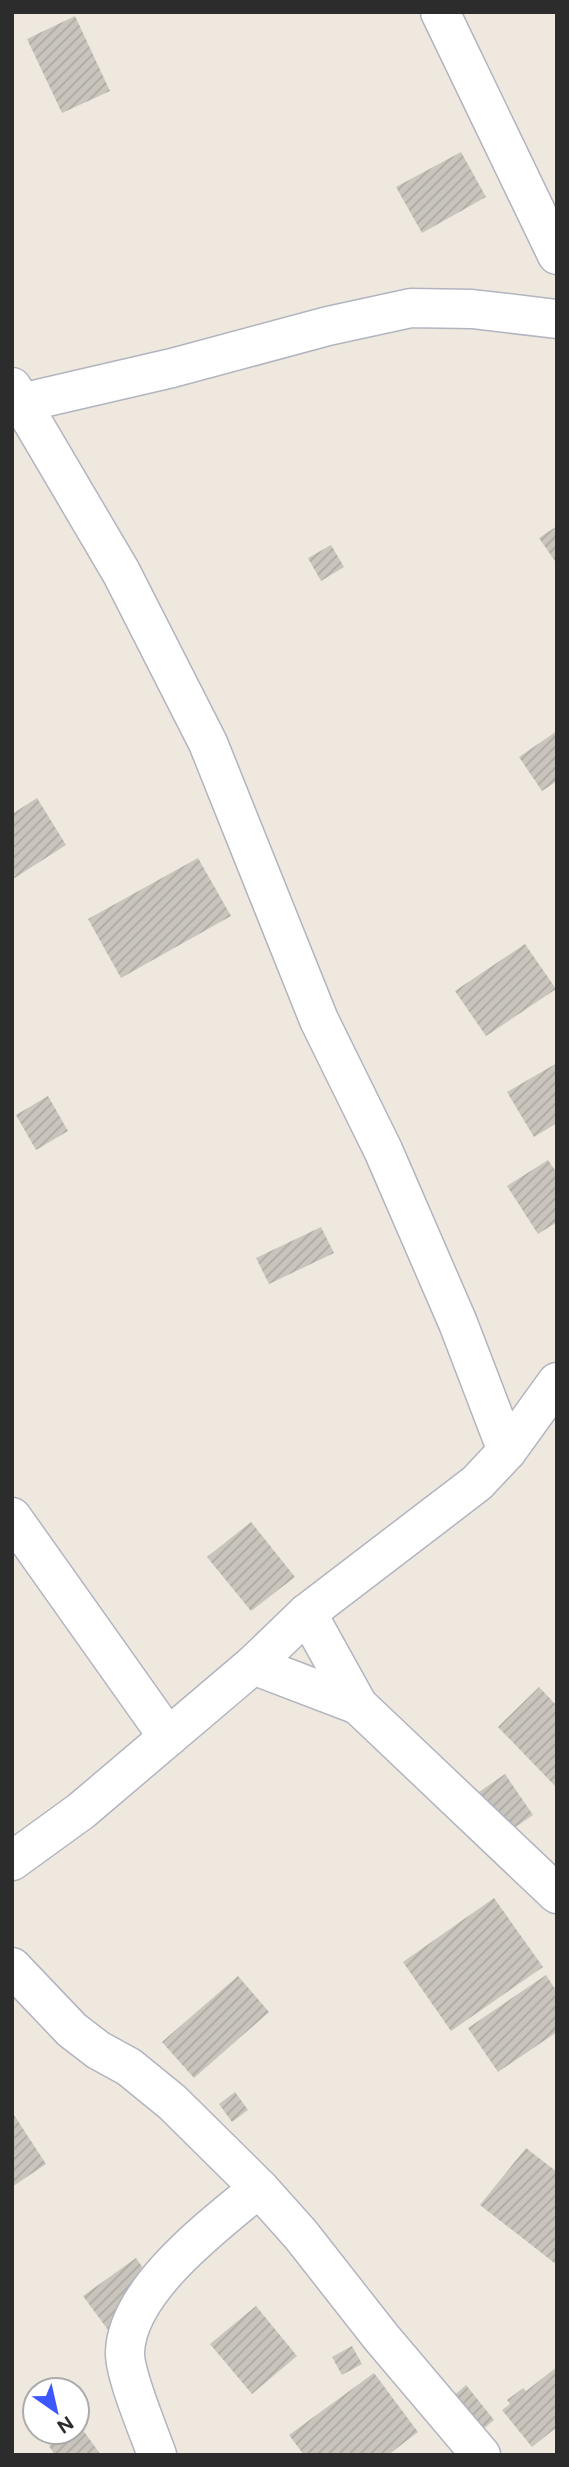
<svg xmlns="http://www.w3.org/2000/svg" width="569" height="2467" font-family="Figtree,sans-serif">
<defs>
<pattern id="building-hatch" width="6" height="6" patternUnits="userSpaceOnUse" patternTransform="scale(1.75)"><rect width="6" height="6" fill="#c9c5bd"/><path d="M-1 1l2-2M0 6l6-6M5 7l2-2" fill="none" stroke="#ada9a3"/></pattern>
</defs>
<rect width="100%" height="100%" fill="#eee8de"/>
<g fill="url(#building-hatch)">
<path d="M75,16L110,91L62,113L27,39Z"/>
<path d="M461,152L486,197L422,233L396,187Z"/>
<path d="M557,526V564L539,538Z"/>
<path d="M331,545L344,567L321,581L308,558Z"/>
<path d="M557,731V781L542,791L519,757Z"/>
<path d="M37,798L66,845L13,879L12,814Z"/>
<path d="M198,858L231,916L121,978L88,919Z"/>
<path d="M525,944L556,989L486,1036L455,991Z"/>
<path d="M557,1063V1123L534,1137L507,1092Z"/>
<path d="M48,1096L68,1131L36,1150L16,1115Z"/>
<path d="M548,1160L557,1173V1222L538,1234L507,1186Z"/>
<path d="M321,1227L334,1253L269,1284L256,1258Z"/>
<path d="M251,1522L295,1577L251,1611L207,1557Z"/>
<path d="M539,1687L557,1706V1788L498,1727Z"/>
<path d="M505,1774L533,1815L507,1833L479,1792Z"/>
<path d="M494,1898L543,1967L451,2031L403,1962Z"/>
<path d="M546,1975L557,1992V2032L498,2072L468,2028Z"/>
<path d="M238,1976L269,2012L194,2078L162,2042Z"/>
<path d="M235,2092L248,2110L232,2122L219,2104Z"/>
<path d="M14,2115L46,2164L12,2187V2116Z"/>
<path d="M526,2148L557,2172V2265L480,2205Z"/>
<path d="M136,2258L166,2301L114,2338L83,2296Z"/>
<path d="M256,2306L297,2356L252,2394L210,2344Z"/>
<path d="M352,2346L362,2364L342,2375L332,2357Z"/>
<path d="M557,2367V2427L532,2447L502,2410L510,2404L507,2400L523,2388L526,2391Z"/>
<path d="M374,2373L418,2432L388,2455H304L289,2435Z"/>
<path d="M466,2385L494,2420L476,2435L448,2401Z"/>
<path d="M77,2422L101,2455H55L49,2446L67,2432H77Z"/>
</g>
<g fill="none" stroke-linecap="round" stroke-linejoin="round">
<g stroke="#b2b4c0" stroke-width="41">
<g id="minor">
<path d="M440,12L557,255"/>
<path d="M12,387L121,572L208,743L319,1020L383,1150L458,1323L507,1451"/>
<path d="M21,403L172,368L328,326L411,308L472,309L557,319"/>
<path d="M12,1517L168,1737"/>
<path d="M307,1613L358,1705L557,1894"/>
<path d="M253,1665L358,1705"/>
<path d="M12,1861L81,1811L253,1665L307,1613L477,1483L507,1451L557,1382"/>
<path d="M12,1967L72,2030L98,2050L129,2067L172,2102L259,2188L301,2235L381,2337L481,2455"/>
<path d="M157,2455C149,2432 124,2374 125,2352C127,2290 214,2225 259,2188"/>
</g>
</g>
<use href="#minor" stroke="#fff" stroke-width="38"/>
</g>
<rect width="569" height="2467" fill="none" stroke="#2c2c2c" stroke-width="28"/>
<g transform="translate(56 2411) rotate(146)"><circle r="33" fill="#ffffff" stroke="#ababab" stroke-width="2"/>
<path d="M0-5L12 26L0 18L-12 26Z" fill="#3c57fd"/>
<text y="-10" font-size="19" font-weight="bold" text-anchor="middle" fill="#2c2c2c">N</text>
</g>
</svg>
